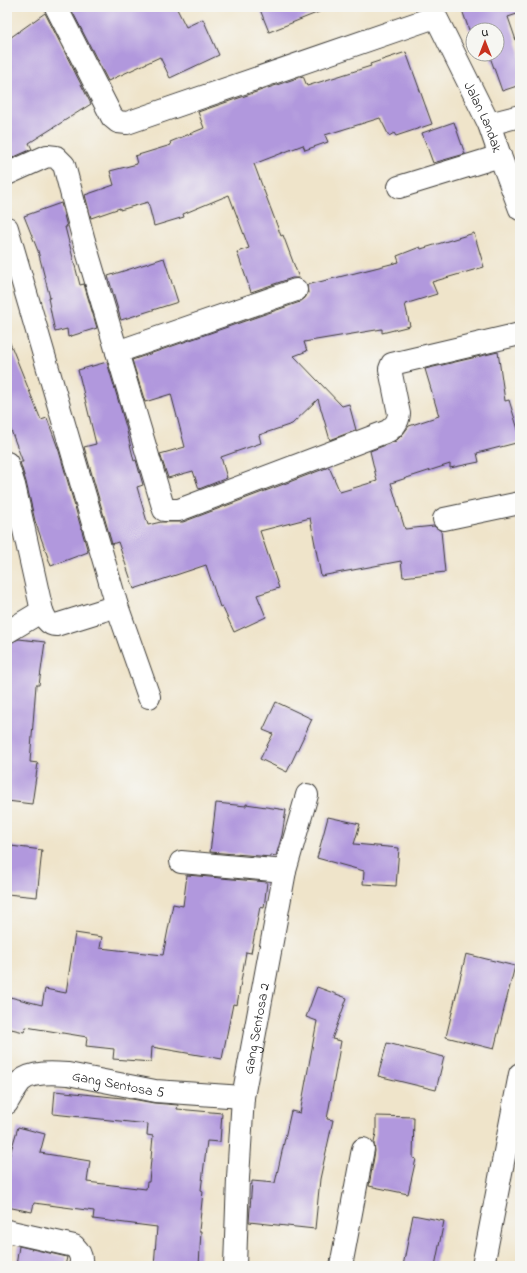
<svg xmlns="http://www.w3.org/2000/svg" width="527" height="1273" font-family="'Indie Flower',sans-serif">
<rect width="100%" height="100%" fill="#f6f6f2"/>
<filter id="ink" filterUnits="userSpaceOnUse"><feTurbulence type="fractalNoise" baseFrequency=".025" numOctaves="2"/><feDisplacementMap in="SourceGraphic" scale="8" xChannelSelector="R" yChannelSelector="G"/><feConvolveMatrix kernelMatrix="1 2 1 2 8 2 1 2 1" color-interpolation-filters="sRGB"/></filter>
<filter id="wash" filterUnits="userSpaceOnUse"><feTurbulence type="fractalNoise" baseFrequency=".012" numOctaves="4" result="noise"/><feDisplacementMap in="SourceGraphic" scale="16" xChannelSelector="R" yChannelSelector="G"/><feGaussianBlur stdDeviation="0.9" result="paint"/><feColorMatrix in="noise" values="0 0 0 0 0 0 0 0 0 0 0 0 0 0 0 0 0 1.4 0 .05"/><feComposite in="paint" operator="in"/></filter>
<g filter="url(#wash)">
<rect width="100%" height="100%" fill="#efe4ca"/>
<g id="blocks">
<g fill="#b198dd">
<path d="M70,7H176L186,27L203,19L219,55L170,78L160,57L108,81Z"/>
<path d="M259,7H329V8L269,32Z"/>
<path d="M461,7H520V13L508,17L520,52V85L502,91L489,54H497V30H481L480,26L469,30Z"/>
<path d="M45,13L91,104L29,143L32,149L12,158L7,145V40Z"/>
<path d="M406,52L432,124L396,136L394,133L389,136L380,118L325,135L328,142L305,150L303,145L254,164L281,236L283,235L299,278H292L251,292L237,252L249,248L229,195L183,214L184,217L154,226L148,202L120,210V208L91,218L85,195L114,185L110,171L137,164L135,156L171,145L170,142L204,128L198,112L303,76L307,86L371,66L370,64Z"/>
<path d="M454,122L465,154L433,163L422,133Z"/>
<path d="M61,203L67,227H65L80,285L84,284L97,328L68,337L67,329L55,332L48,298H50L38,251L24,216Z"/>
<path d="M474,233L484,267L432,282L437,294L405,304L410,326L382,333V329L304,342L307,351L294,356L342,406L349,404L356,430L330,440L318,399L292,424L259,435L261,443L221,457L227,478L199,489L193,471L168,478L160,454L185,447L171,394L145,402L132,360L300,302L305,298L308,293L307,285L399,262L397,256L420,247L421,249Z"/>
<path d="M164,258L178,302L121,320L108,276Z"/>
<path d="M7,338H8L41,420L47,418L59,451L88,552L51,566L35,521L26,482L20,462H23L7,420Z"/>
<path d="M498,352L505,401L509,400L520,436V442L477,453L479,462L450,468V464L391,483L405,529L434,526L441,531L445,572L403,577L401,561L321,576L310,518L260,531L279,588L257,595L266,617L234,632L222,606L220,607L206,565L134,589L118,542L112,544L84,447L96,444L78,370L107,362L126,427L134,461L136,460L143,485L137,487L148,525L161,522H183L329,467L340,492L377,481L370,451L396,441L403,434L409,426L439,416L425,369Z"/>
<path d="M19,639L45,642L39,685H36L30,762L38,763L32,804L7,801V644Z"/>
<path d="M276,702L312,719L287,772L260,759L273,734L263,730Z"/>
<path d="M216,803L246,806V804L286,810L282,835L276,856L271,855V857L210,852Z"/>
<path d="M328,817L360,824L354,844L399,848L396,886L363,884L364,871L317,858Z"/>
<path d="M11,846L42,850L37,897L7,894V878Z"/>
<path d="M187,875L267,882L264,908L260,907L251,953L246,952L237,1005L233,1004L222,1059L152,1047L151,1062L113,1059L114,1049L86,1046L87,1037L26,1027L24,1032L7,1028V1009L10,997L42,1005L45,989L66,993L75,933L102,937L100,948L163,955L173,904L183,906Z"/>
<path d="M466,954L515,966L494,1049L446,1037Z"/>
<path d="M317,987L347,998L332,1039L341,1041L327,1119L333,1120L320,1179L315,1229L249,1222L252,1181L275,1183L291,1111L300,1113L317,1021L306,1017Z"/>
<path d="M387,1043L444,1057L436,1090L378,1076Z"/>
<path d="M55,1091L132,1099L154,1103L178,1105L177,1109L222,1113L220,1142L207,1141L201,1190L203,1191L199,1231H201L199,1266H154L157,1227L93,1219L94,1211L34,1203L32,1212L7,1207V1164L18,1127L45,1134L40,1153L90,1161L87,1182L146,1189L147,1182H149L153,1136L147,1135L148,1124L53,1114Z"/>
<path d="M376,1116L414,1117L413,1158L416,1159L408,1194L369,1186L375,1151L374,1143L376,1133Z"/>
<path d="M413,1215L444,1221L435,1266H403Z"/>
<path d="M19,1246L67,1257L65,1266H16Z"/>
</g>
</g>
</g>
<g filter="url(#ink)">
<use href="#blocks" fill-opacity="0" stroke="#3c3a36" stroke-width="1"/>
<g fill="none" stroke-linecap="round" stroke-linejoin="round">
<g stroke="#3c3a36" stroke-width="24">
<g id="minor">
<path d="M56,7L112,117L118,122L127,123L435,17"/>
<path id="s1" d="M431,7L489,124L500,156L520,209"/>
<path d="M489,124L520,116"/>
<path d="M7,174L47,156L56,157L64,165L84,241L164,510H179L388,431C394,426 398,423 399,414L390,369L392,364L520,334"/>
<path d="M399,187L500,156"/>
<path d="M7,228L117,606L149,697"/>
<path d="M117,352L296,290"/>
<path d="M7,463L14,485L42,611C45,618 48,625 56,625L117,606"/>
<path d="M444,519L520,503"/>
<path d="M7,632L42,611"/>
<path d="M181,862L285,871"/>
<path id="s2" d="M7,1103C11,1096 16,1087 21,1081C32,1071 55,1073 68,1074L155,1091L243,1097"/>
<path d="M7,1231L74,1246C79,1251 83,1258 80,1266"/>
<path id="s3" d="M235,1266L238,1178L243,1097L285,871L307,795"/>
<path d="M341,1266L363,1149"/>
<path d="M483,1266L520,1074"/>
</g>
</g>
<use href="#minor" stroke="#fff" stroke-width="22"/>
</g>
</g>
<g text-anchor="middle" stroke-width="4" stroke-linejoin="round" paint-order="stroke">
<g font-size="14" fill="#1c1c1c" stroke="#f6f6f2">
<text dy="5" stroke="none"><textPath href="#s1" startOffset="122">Jalan Landak</textPath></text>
<text dy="5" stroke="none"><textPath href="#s3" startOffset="239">Gang Sentosa 2</textPath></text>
<text dy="5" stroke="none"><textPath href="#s2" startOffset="126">Gang Sentosa 5</textPath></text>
</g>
</g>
<rect width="527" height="1273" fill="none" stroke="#f6f6f2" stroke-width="24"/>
<g transform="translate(485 42)"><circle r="19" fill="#f6f6f2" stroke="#9f9f9c"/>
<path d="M0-3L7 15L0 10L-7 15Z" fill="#c8321e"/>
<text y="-6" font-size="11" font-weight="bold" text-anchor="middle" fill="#1c1c1c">U</text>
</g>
</svg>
